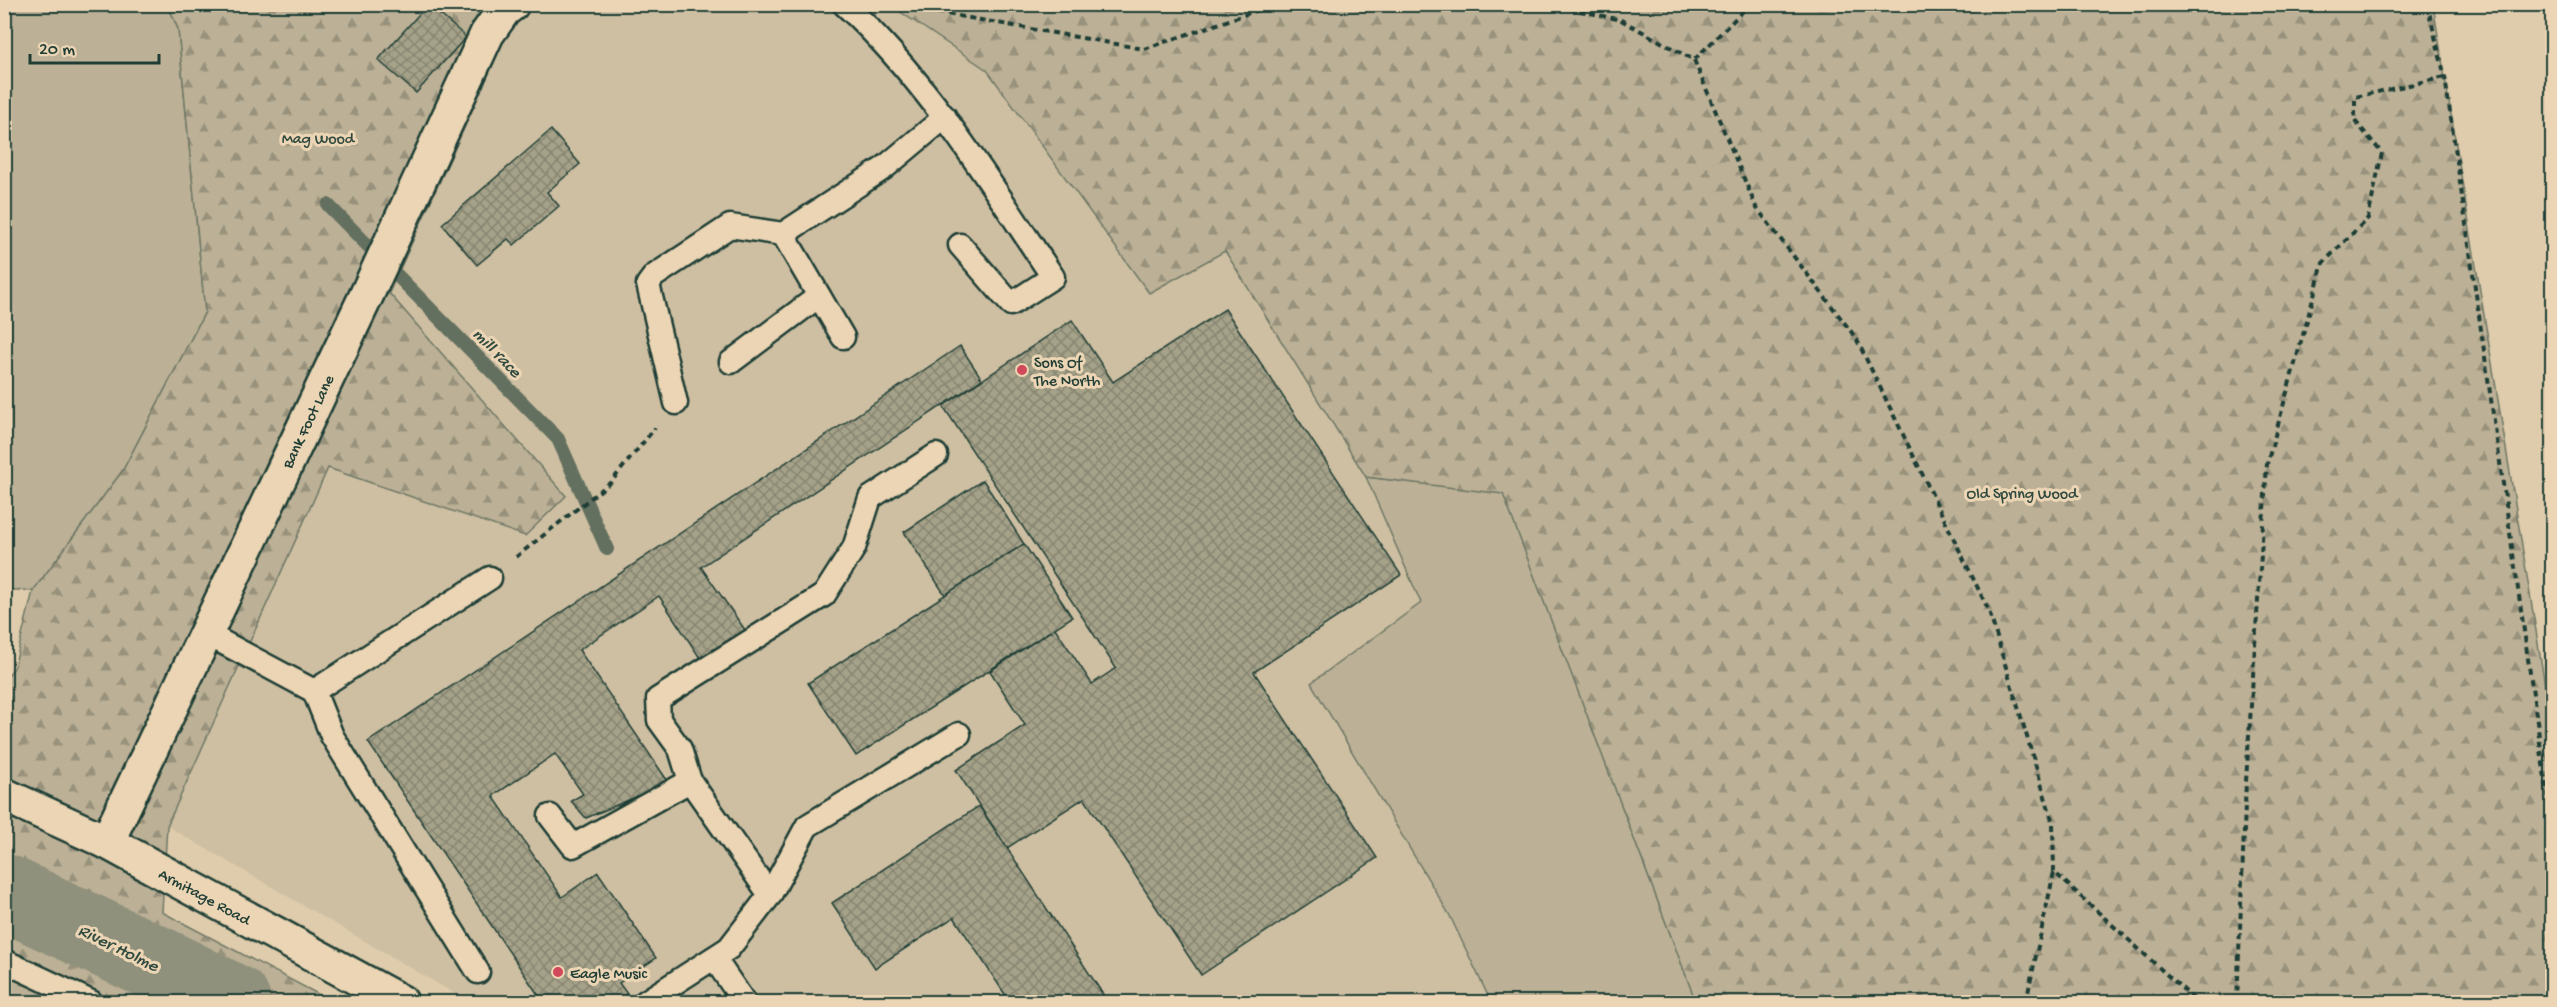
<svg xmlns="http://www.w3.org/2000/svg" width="2557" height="1007" font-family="'Gochi Hand',sans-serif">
<defs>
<pattern id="forest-firs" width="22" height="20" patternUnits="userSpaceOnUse" patternTransform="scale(1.5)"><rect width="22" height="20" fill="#bcb196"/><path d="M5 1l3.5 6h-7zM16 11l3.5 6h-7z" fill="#98917b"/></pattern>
<pattern id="building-cross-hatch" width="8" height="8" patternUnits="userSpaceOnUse" patternTransform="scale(1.5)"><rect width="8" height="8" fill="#a5a289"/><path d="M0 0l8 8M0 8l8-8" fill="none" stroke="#868571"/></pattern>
</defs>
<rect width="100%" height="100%" fill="#dfccac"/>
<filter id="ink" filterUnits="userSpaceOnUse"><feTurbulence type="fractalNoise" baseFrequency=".0167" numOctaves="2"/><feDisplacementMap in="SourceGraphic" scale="12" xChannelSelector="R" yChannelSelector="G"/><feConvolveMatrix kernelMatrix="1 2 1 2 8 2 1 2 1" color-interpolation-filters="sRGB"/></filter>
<g filter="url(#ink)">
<path fill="#cebfa2" d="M543,5H890L987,70L1149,293L1225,250L1366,477L1421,604L1449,914L1491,1002H469L167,826L328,468L524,536L566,496L389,293L511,25Z"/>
<g fill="#bcb196" stroke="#6e7765" stroke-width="1.5">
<path d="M4,5H168L178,29L205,312L123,470L33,591L4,589Z"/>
<path d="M1366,477L1503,493L1696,1002H1491L1449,914L1311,683L1421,603Z"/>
</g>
<g fill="url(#forest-firs)" stroke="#6e7765" stroke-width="1.5">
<path d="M168,5H482L511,25L389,293L566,496L525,536L328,468L167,826L162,912L333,1002H13L5,998L4,680L14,668L33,591L123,470L205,312L178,29Z"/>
<path d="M890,5H2433L2552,728V1002H1696L1503,494L1366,477L1225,251L1149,293L987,70Z"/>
</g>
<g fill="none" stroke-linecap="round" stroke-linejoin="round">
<path stroke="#636f5f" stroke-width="14" d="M328,205L558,439L607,549"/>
<path stroke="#90917b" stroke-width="76" d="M4,892L174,972L233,1002"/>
</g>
<g fill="url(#building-cross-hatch)" stroke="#1f3d34" stroke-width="1.5">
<path d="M428,4L466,37L416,93L378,60Z"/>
<path d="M551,130L580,164L547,192L559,206L514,245L508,239L477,265L442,224Z"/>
<path d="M1225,309L1401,575L1254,672L1377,858L1201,975L1084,798L1007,848L956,770L1025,725L990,671L1055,628L1092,684L1116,668L943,406L1072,320L1113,382Z"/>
<path d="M960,346L982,379L701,567L748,634L704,664L659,596L579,650L669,783L586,818L571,801L583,794L555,754L493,796L562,897L598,872L656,958L619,983L627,994L614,1002H543L368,742Z"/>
<path d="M983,480L1024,544L945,595L904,532Z"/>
<path d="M1024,544L1072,617L856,756L808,683Z"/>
<path d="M979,806L1007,848L1108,1002H1010L954,917L875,968L832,903Z"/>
</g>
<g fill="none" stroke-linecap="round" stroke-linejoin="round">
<g stroke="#1f3d34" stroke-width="27">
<g id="service">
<path d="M844,4C929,82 989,182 1053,277L1011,304L960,245"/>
<path d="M783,234L843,337"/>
<path d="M731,362L819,296"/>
<path d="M676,403L648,284L654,276L730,226L783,234L884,168L945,117"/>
<path d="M207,634L314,691"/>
<path d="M690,781L680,749L659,720L658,699L824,595L854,548L870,498L936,455"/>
<path d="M550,816L573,846L690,781L770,895"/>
<path d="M714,958L744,1002"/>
<path d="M4,961L91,1002"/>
<path d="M478,972L332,736L314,691L490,578"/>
<path d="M645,1002L729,948L770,895L807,826L959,734"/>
</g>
</g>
<g stroke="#1f3d34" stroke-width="38">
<g id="minor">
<path id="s1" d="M107,842L367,294L487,34L504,10L512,4"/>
</g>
</g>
<g stroke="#1f3d34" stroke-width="38">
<g id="secondary">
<path id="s2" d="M4,795L107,842L401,1002"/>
</g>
</g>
<g stroke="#1f3d34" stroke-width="4" stroke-dasharray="6 4.5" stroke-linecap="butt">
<path d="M1549,4L1621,20L1694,60L1750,4"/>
<path d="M2427,4L2445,77L2545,778L2552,812"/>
<path d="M896,5L1144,49L1276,4"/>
<path d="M1694,60L1756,207L1856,338L1989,611L2053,823L2054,872L2197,1002"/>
<path d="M516,557L611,482L655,428"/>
<path d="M2026,1002L2054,872"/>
<path d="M2237,1002L2246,781L2267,464L2323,263L2368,218L2382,153L2355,121V97L2445,77"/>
</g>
<use href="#service" stroke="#ebd5b4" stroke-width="22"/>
<use href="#minor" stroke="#ebd5b4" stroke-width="33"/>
<use href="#secondary" stroke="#ebd5b4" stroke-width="33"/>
</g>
</g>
<g fill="#d1495b" stroke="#ebd5b4" stroke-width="2">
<circle cx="1022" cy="370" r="6"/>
<circle cx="558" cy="972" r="6"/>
</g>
<g text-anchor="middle" stroke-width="6" stroke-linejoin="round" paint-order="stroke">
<g font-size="16" fill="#2f493e" stroke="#ebd5b4">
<text x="318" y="143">Mag Wood</text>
<text x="2022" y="498">Old Spring Wood</text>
</g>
<g font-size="16" fill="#1f3d34" stroke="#ebd5b4" text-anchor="start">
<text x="1034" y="367">Sons Of<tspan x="1034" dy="18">The North</tspan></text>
<text x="570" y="978">Eagle Music</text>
</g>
<g font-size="16" fill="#1f3d34" stroke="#ebd5b4">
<text dy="6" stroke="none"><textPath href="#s1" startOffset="466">Bank Foot Lane</textPath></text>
<text dy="6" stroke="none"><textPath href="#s2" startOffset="225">Armitage Road</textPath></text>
</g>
<g font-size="18" font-style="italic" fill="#304a3f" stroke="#ebd5b4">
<text transform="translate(498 352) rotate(46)" y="6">mill race</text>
<text transform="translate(119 947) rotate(26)" y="6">River Holme</text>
</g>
</g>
<rect width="2557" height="1007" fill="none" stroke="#ebd5b4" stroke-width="24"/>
<rect x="12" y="12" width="2533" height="983" fill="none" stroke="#1f3d34" stroke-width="2" filter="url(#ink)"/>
<path d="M30 54v9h129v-9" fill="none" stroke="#1f3d34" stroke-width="3"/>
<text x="39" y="54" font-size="18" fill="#1f3d34" stroke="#ebd5b4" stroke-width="4.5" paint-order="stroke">20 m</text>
</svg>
